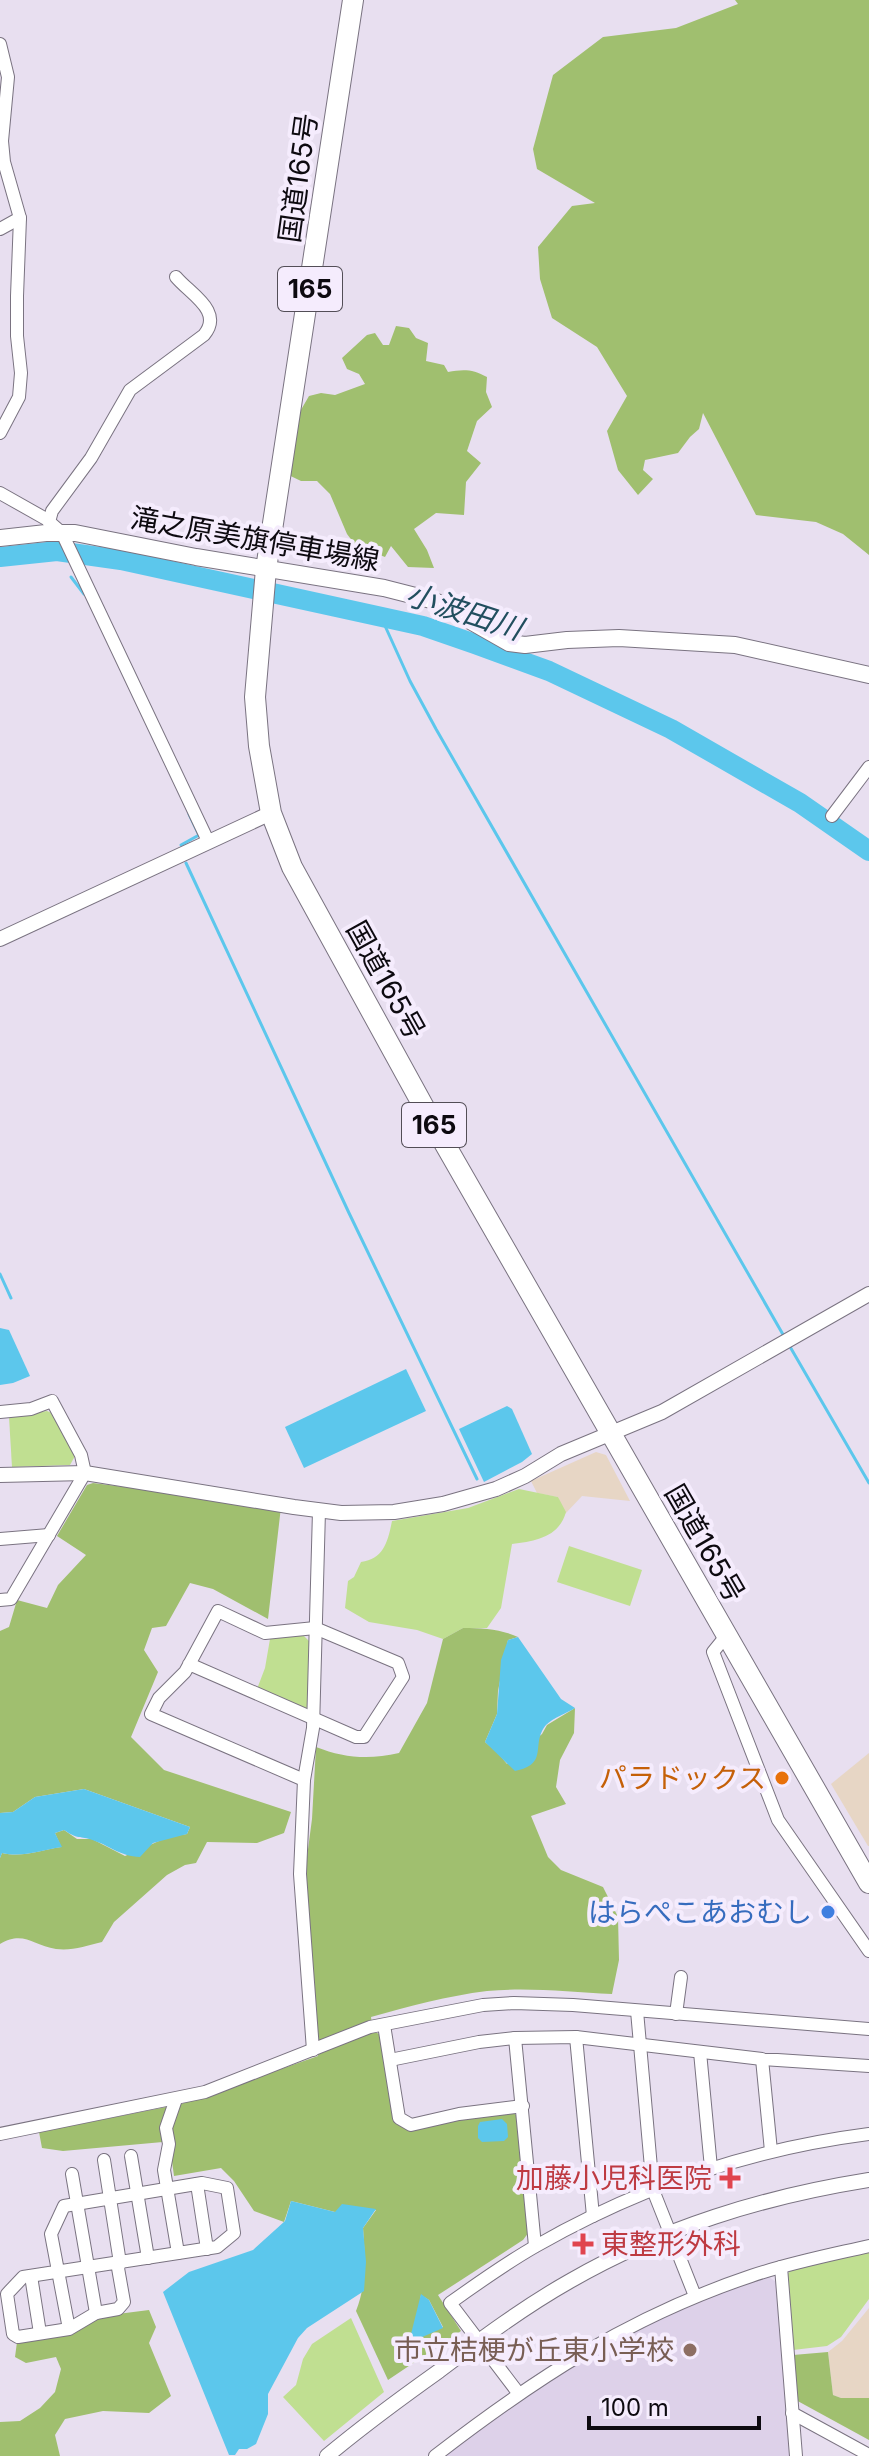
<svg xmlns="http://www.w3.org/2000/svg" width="869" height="2456" font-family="Inter,'Noto Sans JP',sans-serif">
<rect width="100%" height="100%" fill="#e8dff0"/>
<g fill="#e7d6c5">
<path d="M596,1452L606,1455L630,1501L582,1496L565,1514L558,1497L537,1493L531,1481Z"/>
<path d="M869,1753V1846H868L831,1784Z"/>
<path d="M869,2308V2398H841L833,2395L828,2352L842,2341Z"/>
</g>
<path fill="#ddd1e9" d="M769,2277L776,2282L790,2456H445L548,2379L634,2330L722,2292Z"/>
<g fill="#c0df91">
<path d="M47,1411L52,1413L75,1456L70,1465L12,1467L9,1417Z"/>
<path d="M519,1489L558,1497L566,1512C559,1537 536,1541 512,1544L501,1608L487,1628H463L443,1639L417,1630L369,1622L345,1608L348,1581L354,1577L361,1562C384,1559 388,1541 392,1521L468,1508Z"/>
<path d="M569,1546L642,1570L630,1606L557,1582Z"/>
<path d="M303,1635L309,1641L308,1708L304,1710L257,1689L265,1668L270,1639Z"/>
<path d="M869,2252V2299L841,2337L827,2346L793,2350L786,2276L791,2270Z"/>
<path d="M351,2318L384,2392L324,2441L283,2397L296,2385L303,2359L312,2344Z"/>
</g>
<g fill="#a0bf6f" fill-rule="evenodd">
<path d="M735,0H869V555L843,534L816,522L756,515L703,413L699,429L690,437L678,453L645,460L643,470L653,479L638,495L618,470L607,431L627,396L597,347L552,318L540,279L538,247L572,206L595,203L537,169L533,149L553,75L603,37L676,28L738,4Z"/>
<path d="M396,326L409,328L416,338L428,343L426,361L444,365L448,372C463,369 473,369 487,377L486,392L492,407L477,421L467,451L481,463L466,482L464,515L436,513L414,529L427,550L434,568L408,567L391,546L385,557L356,546L347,534L330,494L317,481H301L276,469L273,453L278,426L298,415L309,396L321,393L335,395L365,384L359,374L347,369L342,358L367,335L375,333L383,345H389Z"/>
<path d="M93,1483L281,1507L268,1619L213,1589L190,1583L166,1626L152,1628L144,1650L158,1672L131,1737L164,1770L291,1812L284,1833L257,1843L207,1842L196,1863L185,1865L167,1875L114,1922L102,1942C86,1946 72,1951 56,1949C33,1946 24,1930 0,1944V1858L2,1853C24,1858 39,1850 61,1847L55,1833L64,1830L77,1839H92L125,1856L168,1837L187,1834L190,1827L84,1789L35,1797L13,1812L0,1813V1631L9,1627L17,1600L47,1608L58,1585L86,1555L57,1536L87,1485Z"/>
<path d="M463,1628C483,1628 500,1629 518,1637L508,1640L498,1691L497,1714L485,1742L498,1753L507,1764L542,1734L547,1725L575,1708L574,1733L560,1760L556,1787L566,1804L531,1816L548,1857L561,1870L603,1887L618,1917L619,1960L612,1994C571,1992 528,1987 487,1991C447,1996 410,2006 371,2017L373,2031L379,2034L394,2122L411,2131L475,2116L513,2112L518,2117L529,2232L523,2240L438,2295L461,2331L388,2380L356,2311C367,2283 365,2257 363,2228L376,2210L335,2212L291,2201L284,2222L254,2211L234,2181L221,2168L174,2176L171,2154L174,2141L63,2151L42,2148L39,2132L181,2104L318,2056L305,1872L312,1819L316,1747C344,1758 369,1760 399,1753L427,1703L443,1639ZM421,2295L429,2300L443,2327L413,2340Z"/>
<path d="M149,2310L156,2327L149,2343L171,2396L149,2413L103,2411L65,2419L55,2435L60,2456H0V2422L20,2421L40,2408L55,2392L61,2369L56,2357L26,2363L15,2357L17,2342L102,2316Z"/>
<path d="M828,2352L833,2395L841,2398H869V2440L794,2399L793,2355Z"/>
</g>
<g fill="#5cc7ec">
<path d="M0,1328L9,1330L30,1376L13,1383L0,1385Z"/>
<path d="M406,1369L426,1411L304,1468L285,1427Z"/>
<path d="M507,1406L512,1409L532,1454L522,1462L484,1482L459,1429Z"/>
<path d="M518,1637L561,1699L575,1708C567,1713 553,1718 546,1725C530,1744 550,1764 515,1771L485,1742L497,1714L501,1660L508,1640Z"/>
<path d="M84,1789L190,1827L187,1834L153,1843L140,1857C120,1856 112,1847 95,1841C81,1835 80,1841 64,1830L55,1833L62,1847C40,1850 23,1858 2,1853L0,1858V1813L13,1812L35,1797Z"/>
<path d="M502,2119L507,2124L508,2137L504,2141L482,2142L478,2138V2126L480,2122Z"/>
<path d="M291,2201L335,2212L342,2204L376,2209L363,2228L366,2262L364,2291L307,2328L298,2338L268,2394V2414L256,2444L247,2449H239L235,2455H229L163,2292L189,2272L253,2250L285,2221Z"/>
<path d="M421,2294L429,2300L443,2328L413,2341L411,2334Z"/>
</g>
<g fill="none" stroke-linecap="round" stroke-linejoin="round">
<g stroke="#5cc7ec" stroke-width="3">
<path d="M71,577L84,594"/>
<path d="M381,617L410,681L436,729L785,1338"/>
<path d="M181,845L199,835L189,814"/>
<path d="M186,863L349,1213L477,1479"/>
<path d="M0,1274L11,1298"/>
<path d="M789,1345L869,1483"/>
</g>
<path stroke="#5cc7ec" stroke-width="20" d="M0,557L57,551L121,560L423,626L475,644L549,671L671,729L800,803L869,851"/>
<g stroke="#7a7381" stroke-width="14">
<g id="minor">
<path d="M0,44L8,77L2,141L4,162L20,218L17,296V336L21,373L19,397L0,433"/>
<path d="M0,229L20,218"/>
<path d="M0,493L46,519L62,533L208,841"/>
<path d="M49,522L52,511L91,458L130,390L204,335C224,311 190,294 176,277"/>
<path d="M832,816L869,767"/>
<path d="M0,1412L31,1409L52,1401L81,1455L85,1473L11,1599L0,1600"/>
<path d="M0,1539L49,1535"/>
<path d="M726,1636L713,1652L778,1820L869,1951"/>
<path d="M189,1664L356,1737H364L403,1677L398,1663L315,1628L265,1633L218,1611L185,1672L159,1698L151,1714L304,1780"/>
<path d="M637,2011L653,2190L695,2296"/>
<path d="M676,2014L681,1977"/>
<path d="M384,2025L399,2118L411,2125L459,2114L523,2106"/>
<path d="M576,2037L593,2216"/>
<path d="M515,2038L535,2246"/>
<path d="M313,2050L300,1874L304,1780L313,1728L319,1511"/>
<path d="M700,2052L711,2168"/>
<path d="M762,2059L771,2151"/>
<path d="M390,2060L479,2042L515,2038L576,2037L762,2059L869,2066"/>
<path d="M176,2099L166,2128L169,2144L164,2170L178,2253"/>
<path d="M0,2134L205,2092L370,2027L483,2005L514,2003L573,2005L869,2029"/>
<path d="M131,2156L148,2258"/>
<path d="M72,2174L96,2313"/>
<path d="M197,2184L207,2249"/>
<path d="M781,2267L796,2456"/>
<path d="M31,2276L40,2333"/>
<path d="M69,2329L51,2234L64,2206L202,2183L227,2188L234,2233L217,2247L23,2277L7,2294L13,2334L18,2337L69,2329L96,2313L118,2309L124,2302L118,2268L120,2263L104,2160"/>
<path d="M519,2394L450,2303C478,2283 506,2263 536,2246C639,2187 752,2149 869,2134"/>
<path d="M792,2413L869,2455"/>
<path d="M435,2456C536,2378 629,2317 751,2276C789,2263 830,2255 869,2246"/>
</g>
</g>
<g stroke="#7a7381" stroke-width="16">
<g id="tertiary">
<path d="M0,939L271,813"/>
<path d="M0,1475L85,1473L294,1507L341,1513L394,1512L443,1504L496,1489L525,1476L561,1454L662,1412L869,1294"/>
<path d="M327,2456C363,2426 401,2398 439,2371C481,2339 524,2307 570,2281C664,2227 763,2197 869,2180"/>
</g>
</g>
<g stroke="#7a7381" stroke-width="18">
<path id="secondary" d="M0,538L46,533H75L196,557L384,588L435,601L509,643L525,645L567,640L619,638L735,645L869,675"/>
</g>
<g stroke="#7a7381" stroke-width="22">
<path id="trunk" d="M353,0L266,569L255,697L259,746L271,813L292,867L431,1120L869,1883"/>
</g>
<use href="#minor" stroke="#fff" stroke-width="12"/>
<use href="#tertiary" stroke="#fff" stroke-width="14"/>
<use href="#secondary" stroke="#fff" stroke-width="16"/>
<use href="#trunk" stroke="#fff" stroke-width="20"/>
</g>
<circle fill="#e8710a" stroke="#f5ecfd" stroke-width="3" cx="782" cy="1778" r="8"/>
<circle fill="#3f7fe0" stroke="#f5ecfd" stroke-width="3" cx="828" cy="1912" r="8"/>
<g fill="#e0444e" stroke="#f5ecfd" stroke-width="3">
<path d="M726 2166h8v8h8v8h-8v8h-8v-8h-8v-8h8z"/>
<path d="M579 2232h8v8h8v8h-8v8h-8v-8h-8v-8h8z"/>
</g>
<circle fill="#8d6e63" stroke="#f5ecfd" stroke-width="3" cx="690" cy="2350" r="8"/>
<g text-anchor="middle" stroke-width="8" stroke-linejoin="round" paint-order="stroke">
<g fill="#f5ecfd" stroke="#534e57" stroke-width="2">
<rect x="278" y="267" width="64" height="44" rx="6"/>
<rect x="402" y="1103" width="64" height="44" rx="6"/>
</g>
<g font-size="26" font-weight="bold" fill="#0d0a10">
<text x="310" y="298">165</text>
<text x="434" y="1134">165</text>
</g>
<g font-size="28" fill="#0d0a10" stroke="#f5ecfd">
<text transform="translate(298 178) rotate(-82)" y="10">国道165号</text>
<text transform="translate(255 539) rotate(10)" y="10">滝之原美旗停車場線</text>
<text transform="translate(386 980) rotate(61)" y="10">国道165号</text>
<text transform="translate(705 1543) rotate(60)" y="10">国道165号</text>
</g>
<g font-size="28" fill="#c56008" stroke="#f5ecfd" text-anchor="end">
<text x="766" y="1788">パラドックス</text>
</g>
<g font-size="28" fill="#366cbe" stroke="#f5ecfd" text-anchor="end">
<text x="812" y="1922">はらぺこあおむし</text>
</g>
<g font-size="28" fill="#be3a42" stroke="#f5ecfd" text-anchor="end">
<text x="712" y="2188">加藤小児科医院</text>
<text x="601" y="2254" text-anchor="start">東整形外科</text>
</g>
<g font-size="28" fill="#785e54" stroke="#f5ecfd" text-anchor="end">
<text x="674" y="2360">市立桔梗が丘東小学校</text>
</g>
<g font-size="30" font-style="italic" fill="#224f5f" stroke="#f5ecfd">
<text transform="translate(464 612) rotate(18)" y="10">小波田川</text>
</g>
</g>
<path d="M589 2416v12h170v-12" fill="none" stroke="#0d0a10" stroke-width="4"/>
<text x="601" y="2416" font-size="24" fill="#0d0a10" stroke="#f5ecfd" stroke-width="6" paint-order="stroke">100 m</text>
</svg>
